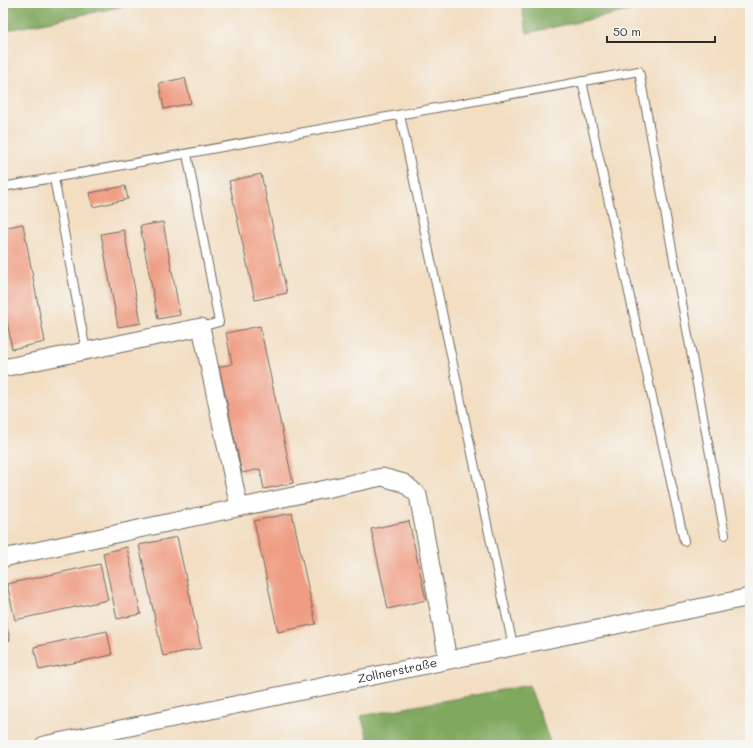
<svg xmlns="http://www.w3.org/2000/svg" width="753" height="748" font-family="Mali,sans-serif">
<rect width="100%" height="100%" fill="#f6f6f2"/>
<filter id="ink" filterUnits="userSpaceOnUse"><feTurbulence type="fractalNoise" baseFrequency=".025" numOctaves="2"/><feDisplacementMap in="SourceGraphic" scale="8" xChannelSelector="R" yChannelSelector="G"/><feConvolveMatrix kernelMatrix="1 2 1 2 8 2 1 2 1" color-interpolation-filters="sRGB"/></filter>
<filter id="wash" filterUnits="userSpaceOnUse"><feTurbulence type="fractalNoise" baseFrequency=".012" numOctaves="4" result="noise"/><feDisplacementMap in="SourceGraphic" scale="16" xChannelSelector="R" yChannelSelector="G"/><feGaussianBlur stdDeviation="0.9" result="paint"/><feColorMatrix in="noise" values="0 0 0 0 0 0 0 0 0 0 0 0 0 0 0 0 0 1.4 0 .05"/><feComposite in="paint" operator="in"/></filter>
<g filter="url(#wash)">
<rect width="100%" height="100%" fill="#f3dec2"/>
<g fill="#80a85f" stroke="#566a45">
<path d="M3,3H139L3,31Z"/>
<path d="M521,3H666L527,33Z"/>
<path d="M529,685L551,745H370L361,716Z"/>
</g>
<g id="blocks">
<g fill="#ef9c82">
<path d="M185,78L191,103L164,109L159,83Z"/>
<path d="M261,174L287,293L255,300L229,181Z"/>
<path d="M125,186L128,199L93,207L90,193Z"/>
<path d="M163,222L180,315L158,319L140,226Z"/>
<path d="M23,224L45,342L12,349L3,298V228Z"/>
<path d="M124,230L141,323L118,327L101,234Z"/>
<path d="M260,326L293,483L264,489L260,469L242,473L219,367L232,364L226,333Z"/>
<path d="M292,513L316,624L278,632L254,521Z"/>
<path d="M409,521L426,600L388,609L371,529Z"/>
<path d="M177,537L201,648L163,656L139,545Z"/>
<path d="M127,547L141,614L117,619L103,553Z"/>
<path d="M100,564L108,600L15,620L7,584Z"/>
<path d="M3,610L10,640L3,642Z"/>
<path d="M107,631L112,655L39,670L34,647Z"/>
</g>
</g>
</g>
<g filter="url(#ink)">
<use href="#blocks" fill-opacity="0" stroke="#716a60" stroke-width="1"/>
<g fill="none" stroke-linecap="round" stroke-linejoin="round">
<g stroke="#716a60" stroke-width="10">
<g id="service">
<path d="M582,81L684,541"/>
<path d="M400,115L513,646"/>
<path d="M187,154L219,322L201,327"/>
<path d="M54,178L86,351"/>
<path d="M3,187L639,71L725,535"/>
</g>
</g>
<g stroke="#716a60" stroke-width="19">
<g id="minor">
<path d="M3,368L201,327L239,507"/>
<path d="M3,558L382,477L404,483L418,495L448,660"/>
<path id="s1" d="M44,745L750,597"/>
</g>
</g>
<use href="#service" stroke="#fff" stroke-width="8"/>
<use href="#minor" stroke="#fff" stroke-width="17"/>
</g>
</g>
<g text-anchor="middle" stroke-width="3" stroke-linejoin="round" paint-order="stroke">
<g font-size="12" fill="#2b2b2b" stroke="#f6f6f2">
<text dy="4" stroke="none"><textPath href="#s1" startOffset="361">Zollnerstraße</textPath></text>
</g>
</g>
<rect width="753" height="748" fill="none" stroke="#f6f6f2" stroke-width="16"/>
<path d="M607 36v6h108v-6" fill="none" stroke="#2b2b2b" stroke-width="2"/>
<text x="613" y="36" font-size="12" fill="#2b2b2b" stroke="#f6f6f2" stroke-width="3" paint-order="stroke">50 m</text>
</svg>
